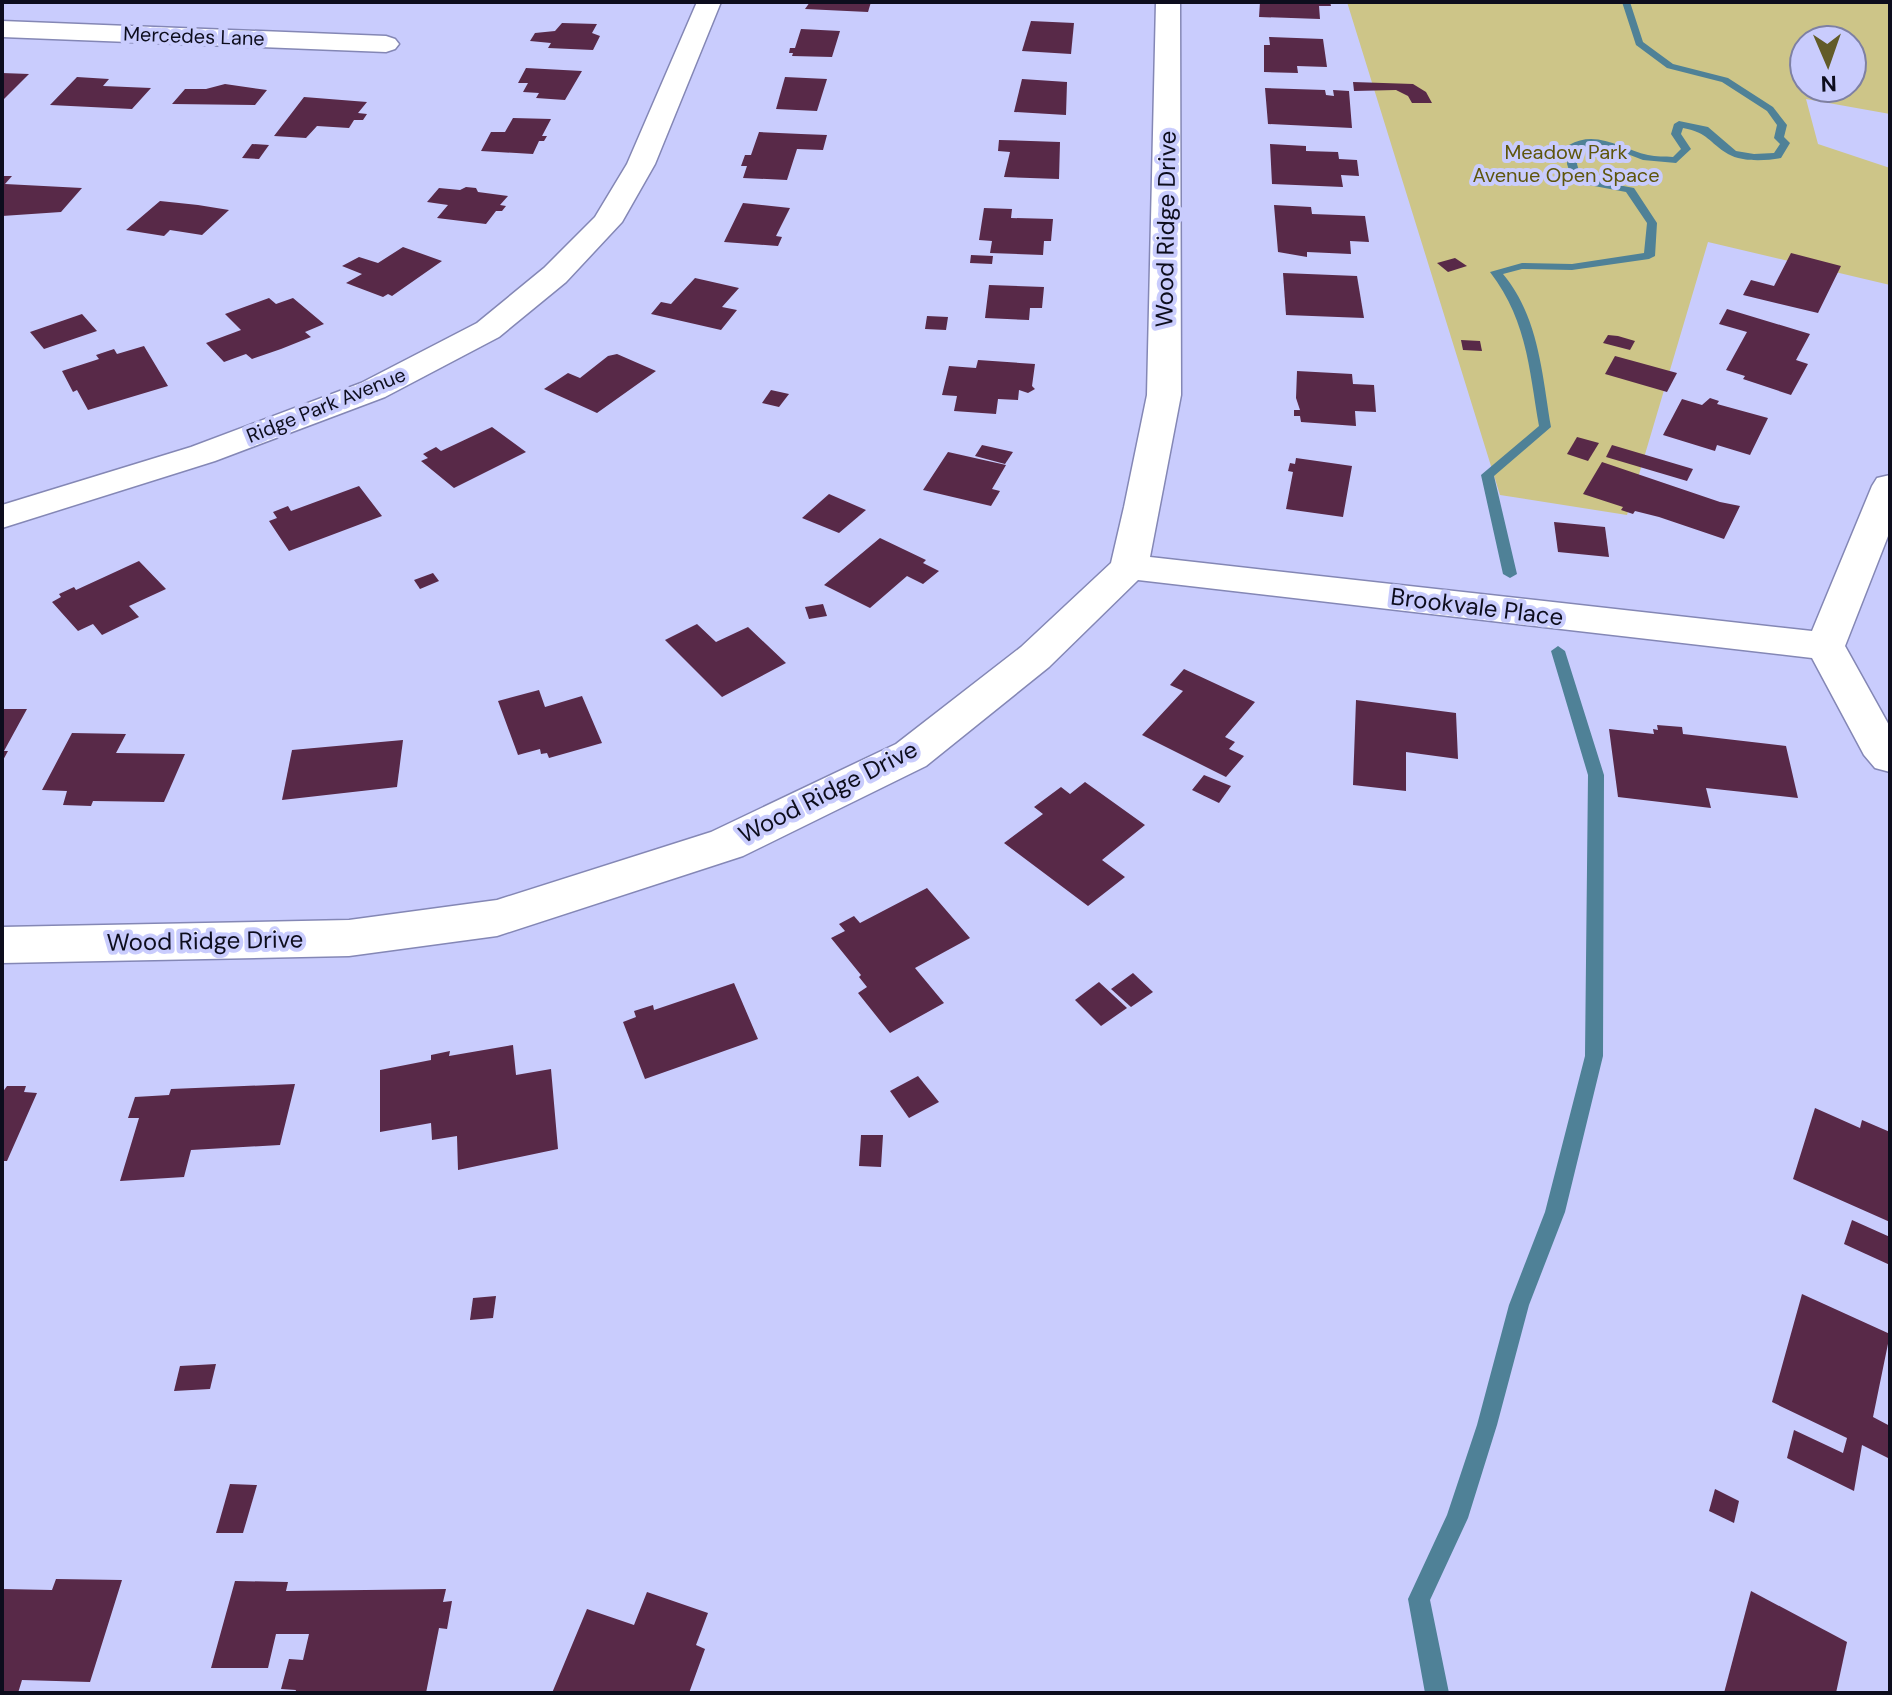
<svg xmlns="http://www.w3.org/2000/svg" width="1892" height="1695" font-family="'DM Sans',sans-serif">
<rect width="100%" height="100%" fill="#c9ccfd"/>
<path fill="#cdc588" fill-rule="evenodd" d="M1347,2H1890V114L1806,99L1818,144L1890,168V285L1708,242L1627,515L1500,495ZM1804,40H1852V88H1804Z"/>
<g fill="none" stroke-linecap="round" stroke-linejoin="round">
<g fill="#4f8197" fill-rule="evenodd">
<path d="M1622,2H1630L1643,42L1673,64L1728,78L1773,107L1787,125L1784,137L1790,143L1781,158C1765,161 1742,162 1728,154C1708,142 1709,133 1683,128L1681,134L1691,149L1676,163L1643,160L1604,145L1579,148L1577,164L1581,178L1634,188L1657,223L1655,256L1649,259L1572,270L1522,269L1503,274C1539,317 1542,374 1551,427L1494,476L1517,574L1510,578L1503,574L1481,475L1539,426C1529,369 1527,320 1490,272L1522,263L1572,264L1644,253L1647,223L1626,192L1573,182L1567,164L1569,145C1596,129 1622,149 1648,155C1656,157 1665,156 1673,157L1681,149L1671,134L1674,124L1679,121L1708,127L1736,151L1754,154L1774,153L1780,144L1774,138L1777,125L1767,111L1722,82L1667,68L1636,45Z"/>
<path d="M1558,646L1565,651L1604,775L1603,1056L1565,1212L1529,1305L1497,1425L1468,1518L1430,1600L1449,1693H1425L1408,1599L1447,1515L1477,1425L1509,1305L1545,1212L1585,1056L1588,775L1551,651Z"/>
</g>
</g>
<g fill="#582948">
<path d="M810,2H871L868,12L805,9Z"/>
<path d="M1260,2H1330L1331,6H1319L1320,19L1259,17Z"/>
<path d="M1031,21L1074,23L1071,54L1022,51Z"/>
<path d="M562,23L597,24L592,33L600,36L593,50L548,48L551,43L530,41L535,33L555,31Z"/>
<path d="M801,29L840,31L832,57L792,56L793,53H789L790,48H795Z"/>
<path d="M1269,37L1323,39L1327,67L1297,66L1298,73L1264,72V45H1270Z"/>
<path d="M526,68L582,71L565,100L536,98L539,93L523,92L528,83H518Z"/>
<path d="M2,73L29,74L2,101Z"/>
<path d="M77,77L109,79L103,86L151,88L132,109L50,105Z"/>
<path d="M785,77L827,79L817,111L776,109Z"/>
<path d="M1022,79L1067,82L1066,115L1014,112Z"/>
<path d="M1353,82L1413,84L1426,92L1432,103H1412L1408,96L1396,90L1354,91Z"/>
<path d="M225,84L267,90L255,105L172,104L185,89H206Z"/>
<path d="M1265,88L1325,90L1326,95L1334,96L1333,90L1349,91L1352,128L1268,124Z"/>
<path d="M304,97L367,102L358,113L367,114L363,120H354L349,128L317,126L306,138L274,136Z"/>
<path d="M513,118L551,119L542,136H547L544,141H539L533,154L481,151L491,132H505Z"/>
<path d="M759,132L801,134L827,135L823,150L797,149L787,180L743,178L747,166H741L745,155H751Z"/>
<path d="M999,140L1060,142L1059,179L1004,177L1010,152L998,151Z"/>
<path d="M252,144L269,145L259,159L242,158Z"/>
<path d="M1270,144L1306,146V151L1338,152L1339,159L1357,160L1359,176L1341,175L1343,187L1272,184Z"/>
<path d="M2,176H12L5,184L82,188L61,212L2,216Z"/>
<path d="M466,187L476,188L478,192L508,196L500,205L506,206L502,211H496L486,224L437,218L448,205L427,202L439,188L460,190Z"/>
<path d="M160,201L198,205L229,210L202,235L170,230L164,236L126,230Z"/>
<path d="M743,203L790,208L776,236L782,237L778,246L724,242Z"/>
<path d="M1274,205L1311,207L1312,214L1365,216L1369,242L1350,241L1351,254L1307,252V257L1278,252Z"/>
<path d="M984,208L1012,209L1011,218L1053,219L1051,241H1044L1043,255L990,253L992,241L979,240Z"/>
<path d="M403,247L442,261L392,296L388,294L383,297L346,283L362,274L342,266L359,257L378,263Z"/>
<path d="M1791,253L1841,266L1818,313L1743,295L1751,280L1774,286Z"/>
<path d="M971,255L993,256L992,264L970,263Z"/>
<path d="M1455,258L1467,266L1448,272L1437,263Z"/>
<path d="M1283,273L1357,276L1364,318L1286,315Z"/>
<path d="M695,278L739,288L722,307L737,310L721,330L651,314L661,302L671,304Z"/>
<path d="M989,285L1044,287L1042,308H1030L1029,320L985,318Z"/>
<path d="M269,298L276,304L293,298L324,324L305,332L311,337L281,349L252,359L246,354L224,362L206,343L241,330L225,314Z"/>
<path d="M1727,309L1810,334L1796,360L1808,364L1791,395L1743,379L1745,376L1726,370L1747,332L1719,324Z"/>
<path d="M82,314L97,331L44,349L30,332Z"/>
<path d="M927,316L948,317L946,330L925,329Z"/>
<path d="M1608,335L1618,336L1635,341L1630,350L1603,343Z"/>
<path d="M1461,340L1480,341L1482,351L1463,350Z"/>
<path d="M144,346L168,386L88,410L77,390L73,392L62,371L99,359L96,355L114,349L117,354Z"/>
<path d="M617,354L656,371L597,413L544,389L568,373L580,378L608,356Z"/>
<path d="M1615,356L1637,362L1677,373L1667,392L1605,374Z"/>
<path d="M978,360L1035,364L1032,386L1035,389L1028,393L1019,390L1018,400L998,399L996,414L954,411L957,396L942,395L949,366L976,368Z"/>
<path d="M1297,371L1352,374L1353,384L1374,385L1376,412L1355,411L1356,426L1301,422L1300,416H1294V410H1300L1296,398Z"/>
<path d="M771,390L789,394L779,407L762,403Z"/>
<path d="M1710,398L1719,401L1717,404L1768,418L1750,455L1717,445L1715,451L1663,435L1682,399L1702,405Z"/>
<path d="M492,427L526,452L454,488L421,461L428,458L423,454L436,447L441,451Z"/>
<path d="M1577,437L1599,443L1588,461L1567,454Z"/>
<path d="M982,445L1013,452L1005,464L975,456Z"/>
<path d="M1612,445L1693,469L1687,481L1606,457Z"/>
<path d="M948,452L1006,465L992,489L1000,491L991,506L923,490Z"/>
<path d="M1296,458L1352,466L1343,517L1286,509L1293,472L1288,471L1290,463L1295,464Z"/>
<path d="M1602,462L1720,502L1740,506L1724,539L1659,517L1635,511L1633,514L1621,510L1623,507L1583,494Z"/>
<path d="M359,486L382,516L289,551L269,521L277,518L273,512L288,506L291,511Z"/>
<path d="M829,494L866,510L839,533L802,518Z"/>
<path d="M1554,522L1605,527L1609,557L1558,552Z"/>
<path d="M880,538L926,560L923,563L939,571L923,584L907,576L870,608L824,585Z"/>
<path d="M139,561L166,589L129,606L139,617L102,635L93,624L78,631L52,602L61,597L59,594L74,587L76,590Z"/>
<path d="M433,573L439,581L420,589L414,580Z"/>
<path d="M823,604L827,616L809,619L805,607Z"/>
<path d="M697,624L716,642L748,627L786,663L722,697L665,640Z"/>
<path d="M1184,669L1255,702L1225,737L1235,742L1229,749L1244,756L1226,777L1142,735L1183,691L1170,685Z"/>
<path d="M539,690L545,707L582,696L602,743L549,758L547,753L541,754L540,749L518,755L498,701Z"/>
<path d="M1356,700L1456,713L1458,759L1406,752V791L1353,785Z"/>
<path d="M2,709H27L4,751H8L2,762Z"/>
<path d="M1657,725L1682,727L1683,734L1786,746L1798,798L1706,788L1711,808L1618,797L1609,729L1654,734L1653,729L1658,730Z"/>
<path d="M72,733L126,734L116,753L185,754L164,802L93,801L91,806L63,805L67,791L42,790Z"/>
<path d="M403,740L397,787L282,800L292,750Z"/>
<path d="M1204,775L1231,786L1219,803L1192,790Z"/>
<path d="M1085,782L1145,825L1102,860L1125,877L1088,906L1004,843L1043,814L1034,807L1061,787L1070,794Z"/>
<path d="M927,888L970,938L915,968L944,1003L890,1033L858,993L867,987L859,977L861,975L831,938L845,931L839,924L854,916L860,923Z"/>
<path d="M1133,973L1153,992L1131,1007L1111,989Z"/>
<path d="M1099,982L1127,1008L1101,1026L1075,1000Z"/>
<path d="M734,983L758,1039L645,1079L623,1022L636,1017L634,1011L653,1005L654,1010Z"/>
<path d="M513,1045L516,1075L551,1069L558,1149L458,1170L457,1136L432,1140L431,1123L380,1132V1070L431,1060V1055L450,1051L449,1056Z"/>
<path d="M918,1076L939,1102L909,1118L890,1091Z"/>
<path d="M295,1084L280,1145L191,1150L184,1177L120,1181L139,1118H128L135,1097L169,1095L171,1089Z"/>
<path d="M7,1086H26L24,1092L37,1093L7,1161H2V1093Z"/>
<path d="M1815,1108L1860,1128L1862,1120L1890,1132V1222L1793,1179Z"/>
<path d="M861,1135H883L881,1167L859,1166Z"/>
<path d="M1852,1220L1890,1237V1265L1844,1244Z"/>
<path d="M1802,1294L1890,1334L1873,1417L1890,1426V1459L1862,1445L1854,1491L1787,1458L1794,1430L1843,1453L1847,1438L1772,1402Z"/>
<path d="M496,1296L493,1318L470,1320L473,1298Z"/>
<path d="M216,1364L210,1389L174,1391L180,1366Z"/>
<path d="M230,1484L257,1485L243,1533H216Z"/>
<path d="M1715,1489L1739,1501L1734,1523L1709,1511Z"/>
<path d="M56,1579L122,1580L90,1682L22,1680L18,1693H2V1589L52,1590Z"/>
<path d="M235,1581L288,1582L286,1591L446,1589L443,1602L452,1601L447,1629L439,1628L426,1693H295L296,1690L281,1689L289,1659L303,1660L309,1634H276L268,1668H211Z"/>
<path d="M1751,1591L1847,1642L1836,1693H1724Z"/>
<path d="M647,1592L708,1613L696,1645L705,1649L689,1693H552L587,1609L634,1625Z"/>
</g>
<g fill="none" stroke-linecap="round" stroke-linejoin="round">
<g stroke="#8487b5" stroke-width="3">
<g id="minor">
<path d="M697,2H721L655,164L622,222L566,282L499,337L385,397L215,461L2,528V505L191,447L361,383L477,323L544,268L595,217L627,164Z"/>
<path d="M1156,2H1180L1181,395L1150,557L1812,631L1872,486L1877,478L1890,475V531L1845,646L1890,727V772L1875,768L1864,755L1812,658L1138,580L1049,667L926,766L743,856L497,936L349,956L2,963V927L349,920L497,900L711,832L896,744L1021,647L1111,563L1124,507L1147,395Z"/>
<path d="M2,21L386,36L395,39L399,44L395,49L386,52L2,37Z"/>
</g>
</g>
<use href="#minor" fill="#fff" fill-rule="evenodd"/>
</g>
<g text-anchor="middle" stroke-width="8" stroke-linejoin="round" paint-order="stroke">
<g font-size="20" fill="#0d0d1d" stroke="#c9ccfd">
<text transform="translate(194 36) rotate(2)" y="7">Mercedes Lane</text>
<text transform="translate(326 405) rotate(-22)" y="7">Ridge Park Avenue</text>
</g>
<g font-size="20" fill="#5e550b" stroke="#c9ccfd">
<text x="1566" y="159">Meadow Park<tspan x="1566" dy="23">Avenue Open Space</tspan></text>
</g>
<g font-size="24" fill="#0d0d1d" stroke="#c9ccfd">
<text transform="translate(1166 229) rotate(-89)" y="8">Wood Ridge Drive</text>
<text transform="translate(1477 607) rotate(7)" y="8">Brookvale Place</text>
<text transform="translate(828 792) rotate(-27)" y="8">Wood Ridge Drive</text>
<text transform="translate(205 941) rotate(-1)" y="8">Wood Ridge Drive</text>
</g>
</g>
<rect width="1892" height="1695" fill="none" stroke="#0d0d1d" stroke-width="8"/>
<g transform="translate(1828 64) rotate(178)"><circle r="38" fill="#c9ccfd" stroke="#7e80a3" stroke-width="2"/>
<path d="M0-6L14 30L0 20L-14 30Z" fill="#625b28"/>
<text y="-12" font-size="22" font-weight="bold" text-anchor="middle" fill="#0d0d1d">N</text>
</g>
</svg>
